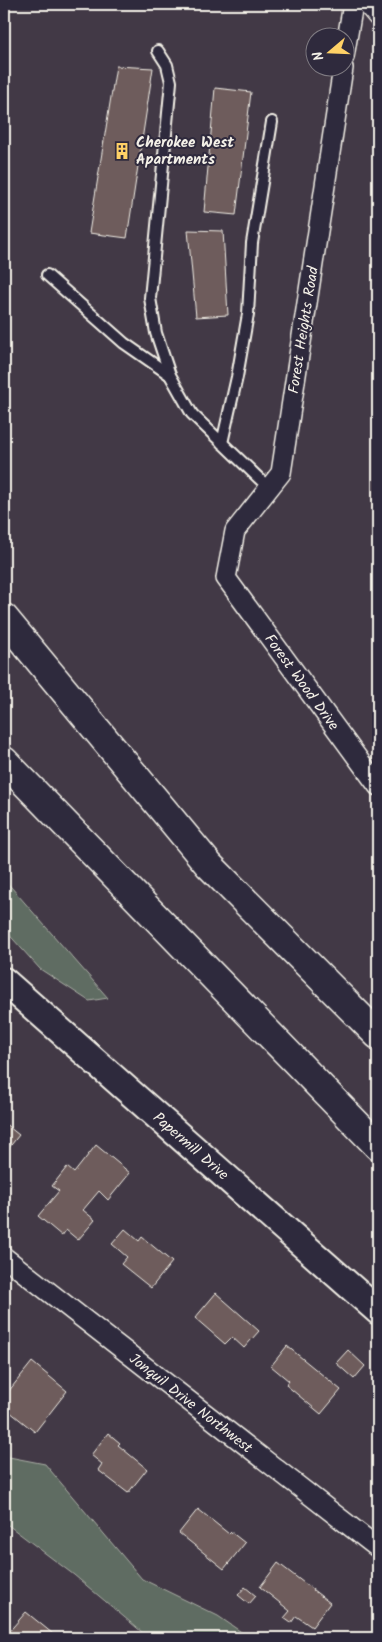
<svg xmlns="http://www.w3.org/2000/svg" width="382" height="1642" font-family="Kalam,sans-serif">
<rect width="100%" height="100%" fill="#423946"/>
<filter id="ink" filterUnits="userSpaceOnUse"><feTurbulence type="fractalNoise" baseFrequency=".02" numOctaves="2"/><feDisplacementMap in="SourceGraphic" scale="10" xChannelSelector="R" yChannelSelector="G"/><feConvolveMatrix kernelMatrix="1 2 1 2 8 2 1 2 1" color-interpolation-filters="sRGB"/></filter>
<g filter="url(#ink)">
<g fill="#5f6c62" stroke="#aaaea5">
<path d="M4,879L108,998L89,1001L40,969L4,929Z"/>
<path d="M4,1456L45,1464L142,1579L218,1616L250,1638H149L74,1575L4,1522Z"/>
</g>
<g fill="#6e5c5b" stroke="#f4f1e8">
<path d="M116,66L153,68L127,238L89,233Z"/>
<path d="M215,88L251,92L236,215L204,212Z"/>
<path d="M188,230L223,231L228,315L196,317Z"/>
<path d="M4,1123L19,1135L4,1154Z"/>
<path d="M96,1145L130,1173L108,1200L99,1191L83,1210L95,1220L78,1240L66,1230L62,1236L38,1216L59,1191L52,1186L67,1167L74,1173Z"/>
<path d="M125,1229L139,1241L142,1237L172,1262L151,1288L121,1264L127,1257L112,1244Z"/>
<path d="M216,1293L259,1331L244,1348L232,1337L225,1344L195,1318Z"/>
<path d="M287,1346L341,1390L321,1414L286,1385L289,1381L271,1366Z"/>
<path d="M348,1350L365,1366L354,1379L336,1363Z"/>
<path d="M32,1362L67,1391L35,1432L4,1407V1397Z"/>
<path d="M108,1433L120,1443L118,1445L147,1469L128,1493L98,1470L102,1464L91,1455Z"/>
<path d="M198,1509L229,1534L231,1532L245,1543L224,1569L179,1533Z"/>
<path d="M278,1563L330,1603L312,1627L296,1616L291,1623L284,1618L290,1611L260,1587Z"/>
<path d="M245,1587L256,1596L249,1604L238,1595Z"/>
<path d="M26,1612L58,1638H12L7,1634Z"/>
</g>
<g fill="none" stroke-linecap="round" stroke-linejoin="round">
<g stroke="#f4f1e8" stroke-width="14">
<g id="service">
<path d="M158,51L167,65L171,82L150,298L156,333L170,375L192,414L269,488"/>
<path d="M47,275L124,343L170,375"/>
<path d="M222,443L237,377L248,314L252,243L272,122"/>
</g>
</g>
<g stroke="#f4f1e8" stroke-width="22">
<g id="minor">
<path d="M367,4L378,17"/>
<path d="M344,57L353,4"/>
<path d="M343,68L281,473L235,531L226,578L378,786"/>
<path d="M4,1257L378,1548"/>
</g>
</g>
<g stroke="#f4f1e8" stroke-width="30">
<path id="secondary" d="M4,981L378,1311"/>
</g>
<g stroke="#f4f1e8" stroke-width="31">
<g id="motorway">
<path d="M4,618L209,865L378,1035"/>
<path d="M4,761L378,1146"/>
</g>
</g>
<path stroke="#f4f1e8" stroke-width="3" stroke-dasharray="4 4" stroke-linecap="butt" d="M4,1019L11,1022"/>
<use href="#service" stroke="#2f2a3d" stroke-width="10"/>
<use href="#minor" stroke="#2f2a3d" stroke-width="19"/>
<use href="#secondary" stroke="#2f2a3d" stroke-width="26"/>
<use href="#motorway" stroke="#2f2a3d" stroke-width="28"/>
</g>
</g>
<defs>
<g id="building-bare" transform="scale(1.35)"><path d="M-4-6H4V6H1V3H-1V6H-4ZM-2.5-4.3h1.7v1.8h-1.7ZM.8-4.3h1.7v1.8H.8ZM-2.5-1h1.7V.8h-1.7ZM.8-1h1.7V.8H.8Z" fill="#ffd166" stroke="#2f2a3d" stroke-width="2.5" paint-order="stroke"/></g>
</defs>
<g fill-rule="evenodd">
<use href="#building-bare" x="122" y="151"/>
</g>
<g text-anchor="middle" stroke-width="4" stroke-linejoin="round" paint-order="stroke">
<g font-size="15" font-weight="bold" fill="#f4f1e8" stroke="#2f2a3d" text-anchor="start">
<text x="136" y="147">Cherokee West<tspan x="136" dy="17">Apartments</tspan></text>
</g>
<g font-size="15" fill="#f4f1e8" stroke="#2f2a3d">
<text transform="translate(303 330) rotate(-81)" y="5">Forest Heights Road</text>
<text transform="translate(302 682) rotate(54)" y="5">Forest Wood Drive</text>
<text transform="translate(191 1146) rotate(41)" y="5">Papermill Drive</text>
<text transform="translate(191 1403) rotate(38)" y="5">Jonquil Drive Northwest</text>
</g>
</g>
<rect width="382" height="1642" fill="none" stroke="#2f2a3d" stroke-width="20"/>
<rect x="10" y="10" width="362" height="1622" fill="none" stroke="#f4f1e8" stroke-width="2" filter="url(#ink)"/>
<g transform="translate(330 52) rotate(251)"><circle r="24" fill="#2f2a3d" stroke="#7e7a81"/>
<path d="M0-4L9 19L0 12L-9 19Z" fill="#ffd166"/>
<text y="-8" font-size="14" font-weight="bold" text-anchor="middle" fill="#f4f1e8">N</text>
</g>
</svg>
